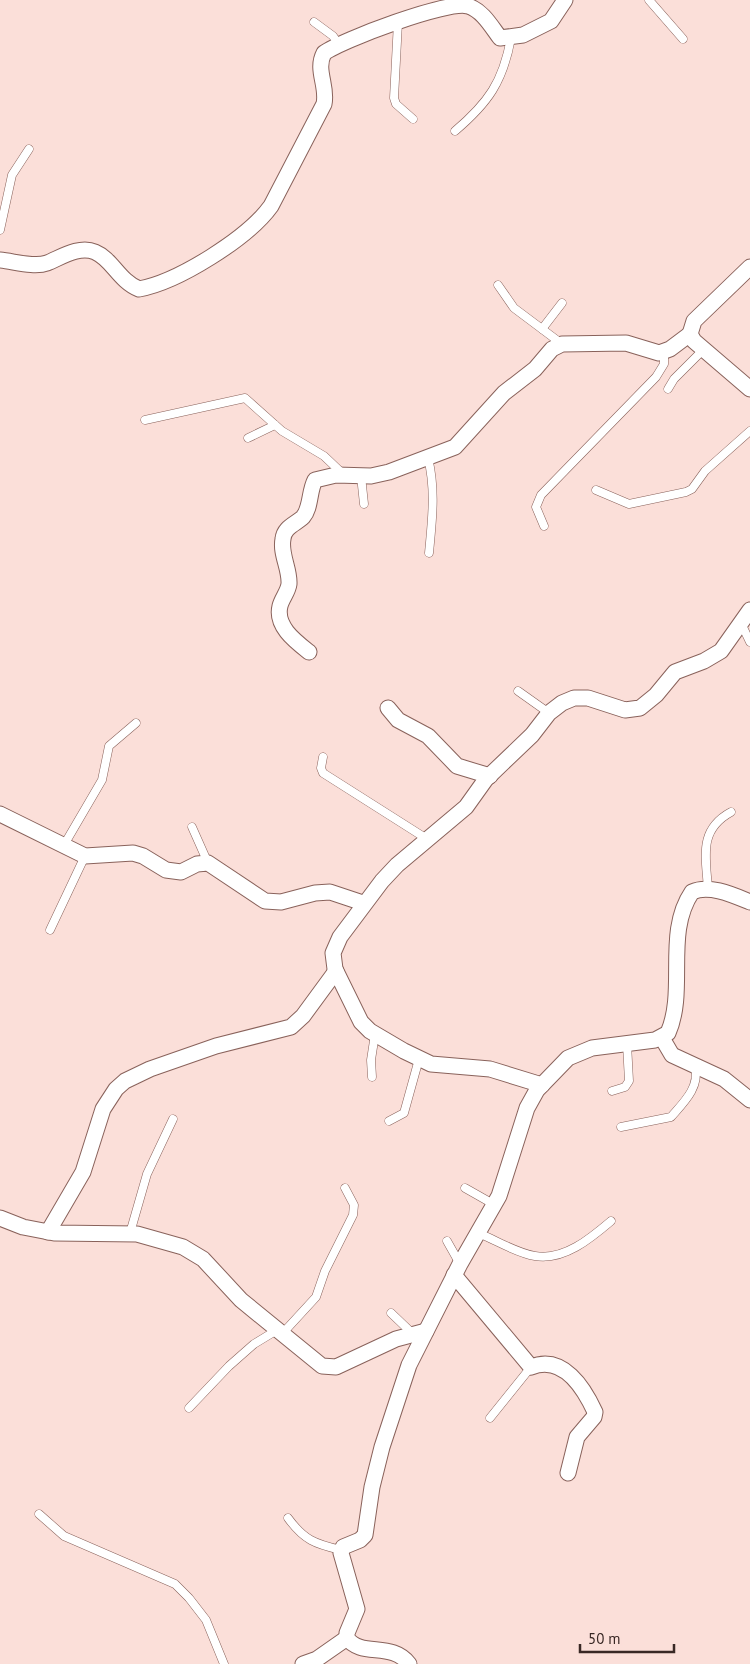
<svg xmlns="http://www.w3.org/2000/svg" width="750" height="1664" font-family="'PT Sans',sans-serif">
<rect width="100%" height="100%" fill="#fbdfd9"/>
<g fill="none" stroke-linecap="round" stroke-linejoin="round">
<g stroke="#89625b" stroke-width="9">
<g id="service">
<path d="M649,0L683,39"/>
<path d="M314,22L333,36L339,45"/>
<path d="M398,22L394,98L396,104L413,119"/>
<path d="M455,131C488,103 503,82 511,38"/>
<path d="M0,230L12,175L29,149"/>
<path d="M498,285L514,308L562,344"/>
<path d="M542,329L562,303"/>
<path d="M668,389L674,379L704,349"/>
<path d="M145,420L245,398L282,431L324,456L343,474"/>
<path d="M248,438L275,425"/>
<path d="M428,458C436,490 432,521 429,553"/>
<path d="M361,476L364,504"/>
<path d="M596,490L629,504L686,492L692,489L705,471L750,431"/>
<path d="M544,526L536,507L541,495L656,377L664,364V352"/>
<path d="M741,623L750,642"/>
<path d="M518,691L549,713"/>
<path d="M323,757L321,768L323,773L427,839"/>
<path d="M192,827L208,863"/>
<path d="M64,845L102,780L109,746L136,723"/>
<path d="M708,889C706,857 698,830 731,812"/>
<path d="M50,930L85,856"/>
<path d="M372,1077L371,1060L375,1034"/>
<path d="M612,1091L625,1087L629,1081L627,1044"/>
<path d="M389,1121L404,1113L419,1059"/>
<path d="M621,1127L671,1117C684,1102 700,1087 695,1067"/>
<path d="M465,1188L495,1205"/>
<path d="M130,1233L147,1174L173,1119"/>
<path d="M478,1233C496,1240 516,1253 535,1256C564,1261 591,1238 611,1221"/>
<path d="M447,1241L460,1264"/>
<path d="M391,1313L412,1333"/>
<path d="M282,1334L316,1297L325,1271L353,1215L354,1205L345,1188"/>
<path d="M189,1408L229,1366L254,1344L277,1330"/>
<path d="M490,1418L531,1367"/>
<path d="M39,1514L64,1536L175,1584L189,1598L206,1620L224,1664"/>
<path d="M288,1518C304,1540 315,1544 341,1550"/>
</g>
</g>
<g stroke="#89625b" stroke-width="17">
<g id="minor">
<path d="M0,260C13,261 34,268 47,263C60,258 79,245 95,252C112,259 119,281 139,289C178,282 248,238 271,206L324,104C328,86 315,70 324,53C342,40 448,0 468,6C483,11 491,26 500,38L523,35L551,21L565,0"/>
<path d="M750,267L694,321L690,334L694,341L750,389"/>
<path d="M309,652C295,641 275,626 280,606C282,598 288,592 289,584C290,569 280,554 283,539C284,527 296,524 303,517C311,508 309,491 315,480L336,475L371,476L389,472L455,447L504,393L535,369L552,349L562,344L626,343L659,353L670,349L690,334"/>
<path d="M388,708L398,720L428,736L457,766L490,776"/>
<path d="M0,814L85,856L133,853L143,856L166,870L181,872L197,864L208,863L265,901L281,902L315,893L330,892L363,903"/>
<path d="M662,1038L672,1055L724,1079L750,1100"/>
<path d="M542,1085L490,1069L431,1064L404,1051L370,1031L361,1022L335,969L333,953L340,937L382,881L397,865L466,807L486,779L532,735L549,713L562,703L574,698H588L625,710L640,708L656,695L675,672L704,661L721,651L750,610"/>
<path d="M0,1218L23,1227L54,1233L137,1234L183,1247L203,1259L241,1300L322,1366L336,1367L396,1339L426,1331"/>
<path d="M48,1232L83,1172L103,1109L116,1089L125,1081L150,1069L216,1046L291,1027L303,1016L336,971"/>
<path d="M454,1275L531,1367C563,1354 584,1388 595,1412L594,1417L577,1437L568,1473"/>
<path d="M303,1664L317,1659L347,1638"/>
<path d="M409,1664C392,1641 361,1658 347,1638V1633L357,1609L341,1553L343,1547L360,1540L365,1535L372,1487L382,1447L409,1365L460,1264L499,1196L527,1108L537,1090L568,1058L592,1048L655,1040L668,1033C687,990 664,933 692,892C709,884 733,895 750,902"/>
</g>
</g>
<use href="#service" stroke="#fff" stroke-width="8"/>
<use href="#minor" stroke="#fff" stroke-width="15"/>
</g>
<path d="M580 1644v8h94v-8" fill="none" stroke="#392825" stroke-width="2.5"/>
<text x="588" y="1644" font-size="15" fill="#392825" stroke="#fbdfd9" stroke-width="4" paint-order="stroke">50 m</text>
</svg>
